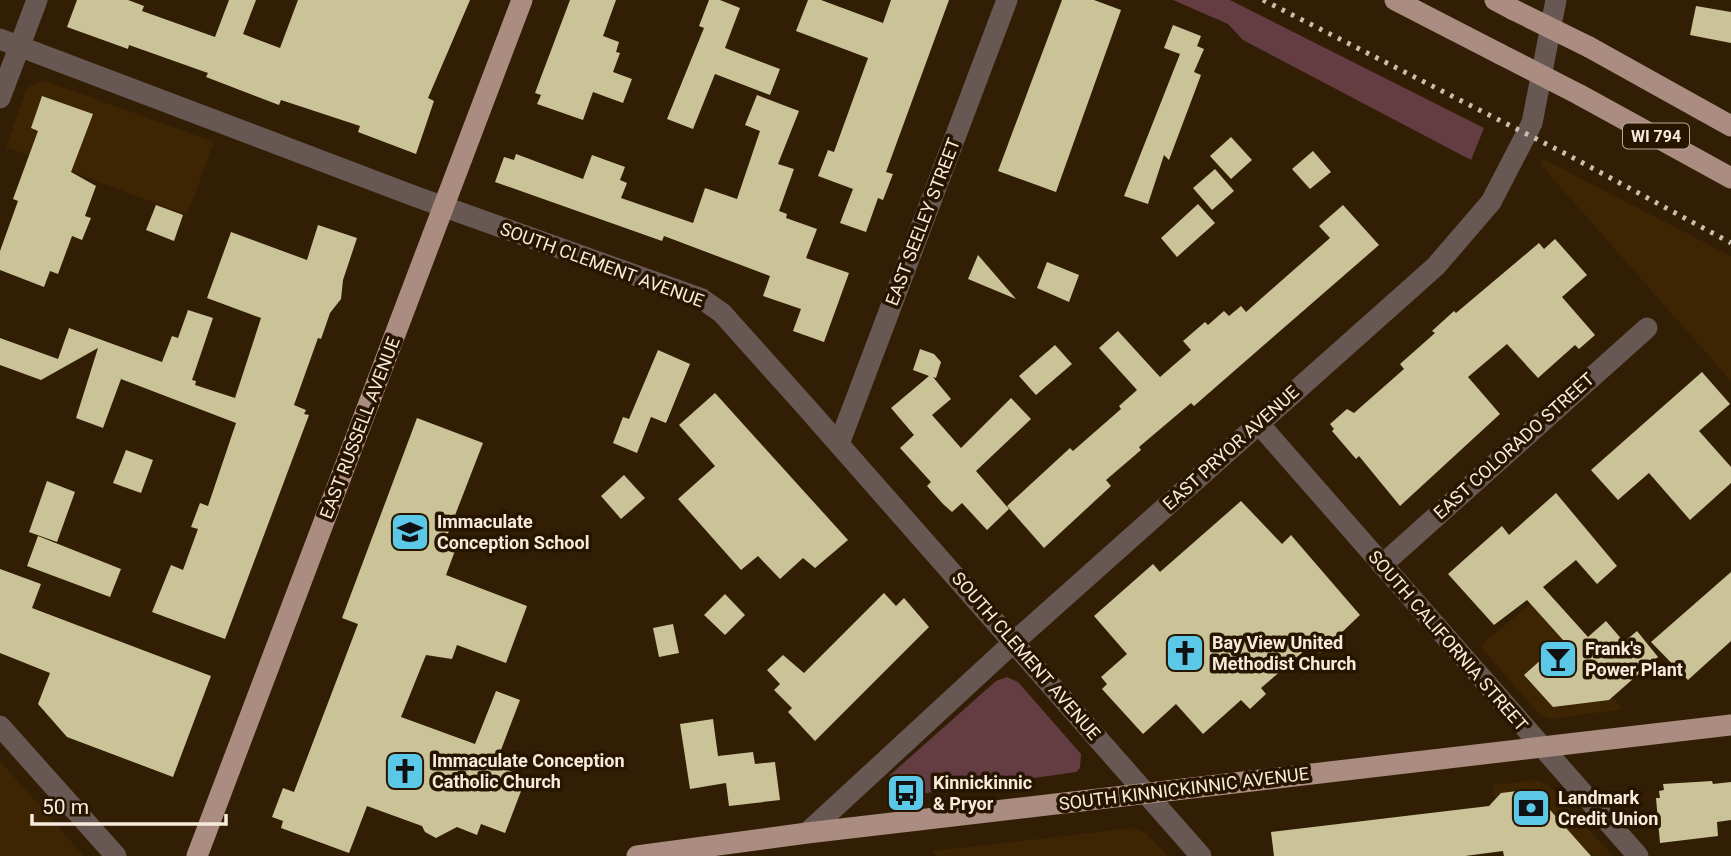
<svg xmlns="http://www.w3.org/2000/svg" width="1731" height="856" font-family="Roboto,sans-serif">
<rect width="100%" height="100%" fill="#321e05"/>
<g fill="#3d2504">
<path d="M43,80L214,142L187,215L6,147L27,88Z"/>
<path d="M1543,159L1731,256V381L1541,165Z"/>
<path d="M1530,604L1623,709L1551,719L1540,715L1480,646Z"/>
<path d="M0,761L84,856H0Z"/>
<path d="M1536,780L1548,785L1613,856H1502L1493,785Z"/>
<path d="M1133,828L1146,833L1168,856H936L932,851Z"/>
</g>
<g fill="#643d43">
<path d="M1173,0H1230L1484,128L1471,160L1243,40L1228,24Z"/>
<path d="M1007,677L1018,682L1081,754L1080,768L1076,772L898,797L892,793L887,782L890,775L996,681Z"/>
</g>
<g fill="#cbc398">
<path d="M77,0H128L144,6L142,11L215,37L229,0H256L243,34L280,48L298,0H470L428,98L434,101L416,154L358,132L360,126L281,100L279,105L206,77L208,73L129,45L128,49L67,27Z"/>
<path d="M570,0H616L603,36L619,42L616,52L620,53L613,72L632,79L623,103L593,92L583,120L537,104L541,95L535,93Z"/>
<path d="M709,0H720L740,8L725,48L780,69L770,95L715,74L693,129L667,119L704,28L699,26Z"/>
<path d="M808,0H821L883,23L891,0H949L886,172L893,174L883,200L878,198L866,232L840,223L853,189L818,176L828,150L834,152L868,58L796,31Z"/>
<path d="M1062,0H1094L1121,10L1056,192L998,171Z"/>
<path d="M1696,6L1731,12V43L1690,35Z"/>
<path d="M1173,25L1201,36L1197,46L1204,49L1194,72L1201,75L1169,160L1164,155L1148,204L1124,196L1180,54L1164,48Z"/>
<path d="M757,95L799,111L778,164L794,169L779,211L787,214L786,218L817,229L806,258L849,273L824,342L793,331L801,309L763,296L770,276L664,236L662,241L495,182L504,157L514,160L516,154L583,179L592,155L625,167L620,180L627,183L621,198L693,223L705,188L737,199L760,131L745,125Z"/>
<path d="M42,96L93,114L71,172L96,186L85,216L91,218L82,240L72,236L58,274L50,271L44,287L0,270V251L18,201L13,199L38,131L31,128Z"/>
<path d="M1231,137L1252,160L1231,179L1210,156Z"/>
<path d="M1313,151L1331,172L1310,189L1292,169Z"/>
<path d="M1215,169L1234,191L1212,210L1193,188Z"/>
<path d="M1198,204L1215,223L1177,257L1161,238Z"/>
<path d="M156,205L183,215L174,241L146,230Z"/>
<path d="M1343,205L1379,245L1194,406L1191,403L1139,447L1141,450L1106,480L1111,486L1044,548L1007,506L1070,448L1073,451L1121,409L1119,406L1137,390L1099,348L1118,331L1160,377L1191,350L1183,341L1205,322L1208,325L1224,311L1229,316L1241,306L1246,312L1330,238L1319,226Z"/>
<path d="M318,225L357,238L343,280L341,299L330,313L321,339L318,338L294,405L306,410L304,414L309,415L225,639L152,612L171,565L183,570L198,529L191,527L200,503L208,506L236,423L121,379L103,428L76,418L98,348L41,380L0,365V338L58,359L69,328L162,362L172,336L178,338L188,310L213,318L192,380L196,381L195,385L235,398L261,318L207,298L231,232L307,260Z"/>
<path d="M1555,239L1587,275L1562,297L1595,335L1579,349L1575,345L1538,378L1507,344L1468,377L1500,414L1400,506L1359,456L1356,459L1332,431L1334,429L1330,424L1347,409L1354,413L1404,369L1400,364L1435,333L1432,331L1454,311L1456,313L1539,243L1544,249Z"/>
<path d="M978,255L1016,299L968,279Z"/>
<path d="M1047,262L1079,275L1069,302L1037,288Z"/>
<path d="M1055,345L1072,364L1036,395L1019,376Z"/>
<path d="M920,349L934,354L941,362L936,378L933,377L951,399L932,415L961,448L1011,398L1031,419L976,471L1009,509L987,530L962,503L952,512L943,504L927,486L931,482L900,448L914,435L891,408L929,376L913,370Z"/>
<path d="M658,350L690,364L666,423L651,417L637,453L613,443L623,417L629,419Z"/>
<path d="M1702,372L1730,404L1699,431L1731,467V483L1690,520L1649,473L1618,500L1591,470Z"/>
<path d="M715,393L848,540L815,568L803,558L780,579L758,556L741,570L678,499L715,466L679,425Z"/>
<path d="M417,418L483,443L447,536L459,540L446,575L527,606L506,663L457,645L452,659L426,655L401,717L475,744L496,691L520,700L496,763L512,772L509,781L523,786L505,833L481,824L477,835L457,827L436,838L425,832L422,826L367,806L349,853L281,828L283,821L272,817L283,788L294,792L358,624L342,618Z"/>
<path d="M126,450L153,460L141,493L113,483Z"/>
<path d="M624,475L645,498L621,519L601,496Z"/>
<path d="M47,481L75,492L57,542L29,532Z"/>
<path d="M1556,493L1617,566L1597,584L1576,560L1543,587L1588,637L1606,621L1624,642L1637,631L1658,657L1609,700L1553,707L1524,675L1563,640L1527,600L1494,625L1448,574L1502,526L1509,535Z"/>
<path d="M1241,501L1282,544L1291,535L1360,615L1320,653L1312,644L1261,688L1266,694L1250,709L1241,700L1203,734L1176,704L1143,734L1102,689L1107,684L1101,677L1127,654L1094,616L1153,564L1160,572Z"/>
<path d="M38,536L121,569L110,597L27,566Z"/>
<path d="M0,569L41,584L32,608L211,676L173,777L67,737L38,704L50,673L0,653Z"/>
<path d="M1731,572V641L1688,680L1651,642Z"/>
<path d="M884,593L896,606L904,598L929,627L815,741L788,712L792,708L774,690L780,684L767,670L783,655L804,673Z"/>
<path d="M725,594L745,615L725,635L704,615Z"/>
<path d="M673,624L679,653L659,657L653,628Z"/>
<path d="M713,719L718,756L753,752L755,764L775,762L780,800L729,806L726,783L690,789L680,724Z"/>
<path d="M1712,781L1713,784L1731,782V820L1717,822L1718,836L1660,843L1656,798H1660L1659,791L1664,790L1663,784Z"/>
<path d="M1526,790L1534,792L1591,856H1504L1503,851L1465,856H1274L1271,832L1489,806L1501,793Z"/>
</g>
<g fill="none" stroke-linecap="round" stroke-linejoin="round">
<g stroke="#675853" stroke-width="21">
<path d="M0,39L414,196L702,299L722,313L807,408L1201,856"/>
<path d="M0,98L37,0"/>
<path d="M1259,424L1638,856"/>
<path d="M839,444L1007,0"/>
<path d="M1382,565L1647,328"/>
<path d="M0,726L116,856"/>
<path d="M807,833L1014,642L1436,266L1491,202L1532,123L1556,0"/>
</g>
<g stroke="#ab8c81" stroke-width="21">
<path d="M1395,0L1500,54"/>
<path d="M1495,0L1512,9"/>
<path d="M1589,47L1731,126"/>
<path d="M1580,95L1731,178"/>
<path d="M197,856L522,0"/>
<path d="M637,856L807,833L1731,725"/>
</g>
<path stroke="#cdbfae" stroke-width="5" stroke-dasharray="3.5 7" stroke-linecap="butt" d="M1263,0L1568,155L1731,243"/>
<g stroke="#ab8c81" stroke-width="21">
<path d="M1512,9L1589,47"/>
<path d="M1500,54L1580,95"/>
</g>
</g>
<defs>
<g id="school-square" transform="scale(2.0125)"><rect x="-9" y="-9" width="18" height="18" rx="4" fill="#5ac8e6" stroke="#281500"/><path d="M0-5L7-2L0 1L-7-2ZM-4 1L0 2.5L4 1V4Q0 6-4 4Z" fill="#111"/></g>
<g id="church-square" transform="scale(2.0125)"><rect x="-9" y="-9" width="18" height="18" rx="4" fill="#5ac8e6" stroke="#281500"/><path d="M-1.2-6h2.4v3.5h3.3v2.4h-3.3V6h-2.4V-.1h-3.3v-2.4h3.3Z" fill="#111"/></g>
<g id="bar-square" transform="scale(2.0125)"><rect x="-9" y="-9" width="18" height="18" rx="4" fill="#5ac8e6" stroke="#281500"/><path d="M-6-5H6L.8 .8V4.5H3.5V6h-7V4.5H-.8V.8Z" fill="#111"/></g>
<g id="bus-square" transform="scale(2.0125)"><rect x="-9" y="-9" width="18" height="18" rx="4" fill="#5ac8e6" stroke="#281500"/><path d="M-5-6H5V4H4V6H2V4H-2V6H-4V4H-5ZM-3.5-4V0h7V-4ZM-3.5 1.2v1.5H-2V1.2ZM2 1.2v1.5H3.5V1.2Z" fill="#111"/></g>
<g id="bank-square" transform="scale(2.0125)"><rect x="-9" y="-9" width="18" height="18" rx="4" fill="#5ac8e6" stroke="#281500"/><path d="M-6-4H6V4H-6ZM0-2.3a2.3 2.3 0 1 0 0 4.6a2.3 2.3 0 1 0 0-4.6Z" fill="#111"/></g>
</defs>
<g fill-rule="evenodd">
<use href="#school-square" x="410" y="532"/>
<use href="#church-square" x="1185" y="653"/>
<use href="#bar-square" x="1558" y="659"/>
<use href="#church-square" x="405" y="771"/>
<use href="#bus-square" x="906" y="793"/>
<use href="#bank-square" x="1531" y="808"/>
</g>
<g text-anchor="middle" stroke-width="7" stroke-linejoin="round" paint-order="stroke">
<rect fill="#281500" stroke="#baab9a" stroke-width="2" x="1623" y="123.5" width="66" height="25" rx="5"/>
<g font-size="16" font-weight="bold" fill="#f8ebdc">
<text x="1656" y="142">WI 794</text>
</g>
<g font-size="18" fill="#f8ebdc" stroke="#281500">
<text transform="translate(923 222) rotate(-69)" y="6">EAST SEELEY STREET</text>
<text transform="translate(602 265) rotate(20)" y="6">SOUTH CLEMENT AVENUE</text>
<text transform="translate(360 428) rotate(-69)" y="6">EAST RUSSELL AVENUE</text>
<text transform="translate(1514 446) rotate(-42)" y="6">EAST COLORADO STREET</text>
<text transform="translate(1231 448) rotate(-42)" y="6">EAST PRYOR AVENUE</text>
<text transform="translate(1448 641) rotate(49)" y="6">SOUTH CALIFORNIA STREET</text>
<text transform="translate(1026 656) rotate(49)" y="6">SOUTH CLEMENT AVENUE</text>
<text transform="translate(1184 789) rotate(-7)" y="6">SOUTH KINNICKINNIC AVENUE</text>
</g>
<g font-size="18" font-weight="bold" fill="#f8ebdc" stroke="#281500" text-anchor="start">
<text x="437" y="528">Immaculate<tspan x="437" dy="21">Conception School</tspan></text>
<text x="1212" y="649">Bay View United<tspan x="1212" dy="21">Methodist Church</tspan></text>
<text x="1585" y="655">Frank's<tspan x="1585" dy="21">Power Plant</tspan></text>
<text x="432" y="767">Immaculate Conception<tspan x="432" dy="21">Catholic Church</tspan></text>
<text x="933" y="789">Kinnickinnic<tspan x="933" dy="21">&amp; Pryor</tspan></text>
<text x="1558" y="804">Landmark<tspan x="1558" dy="21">Credit Union</tspan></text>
</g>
</g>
<path d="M32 814v10h194v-10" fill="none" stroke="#f8ebdc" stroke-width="3.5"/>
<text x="42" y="814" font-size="21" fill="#f8ebdc" stroke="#281500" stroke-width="5" paint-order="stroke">50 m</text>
</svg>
